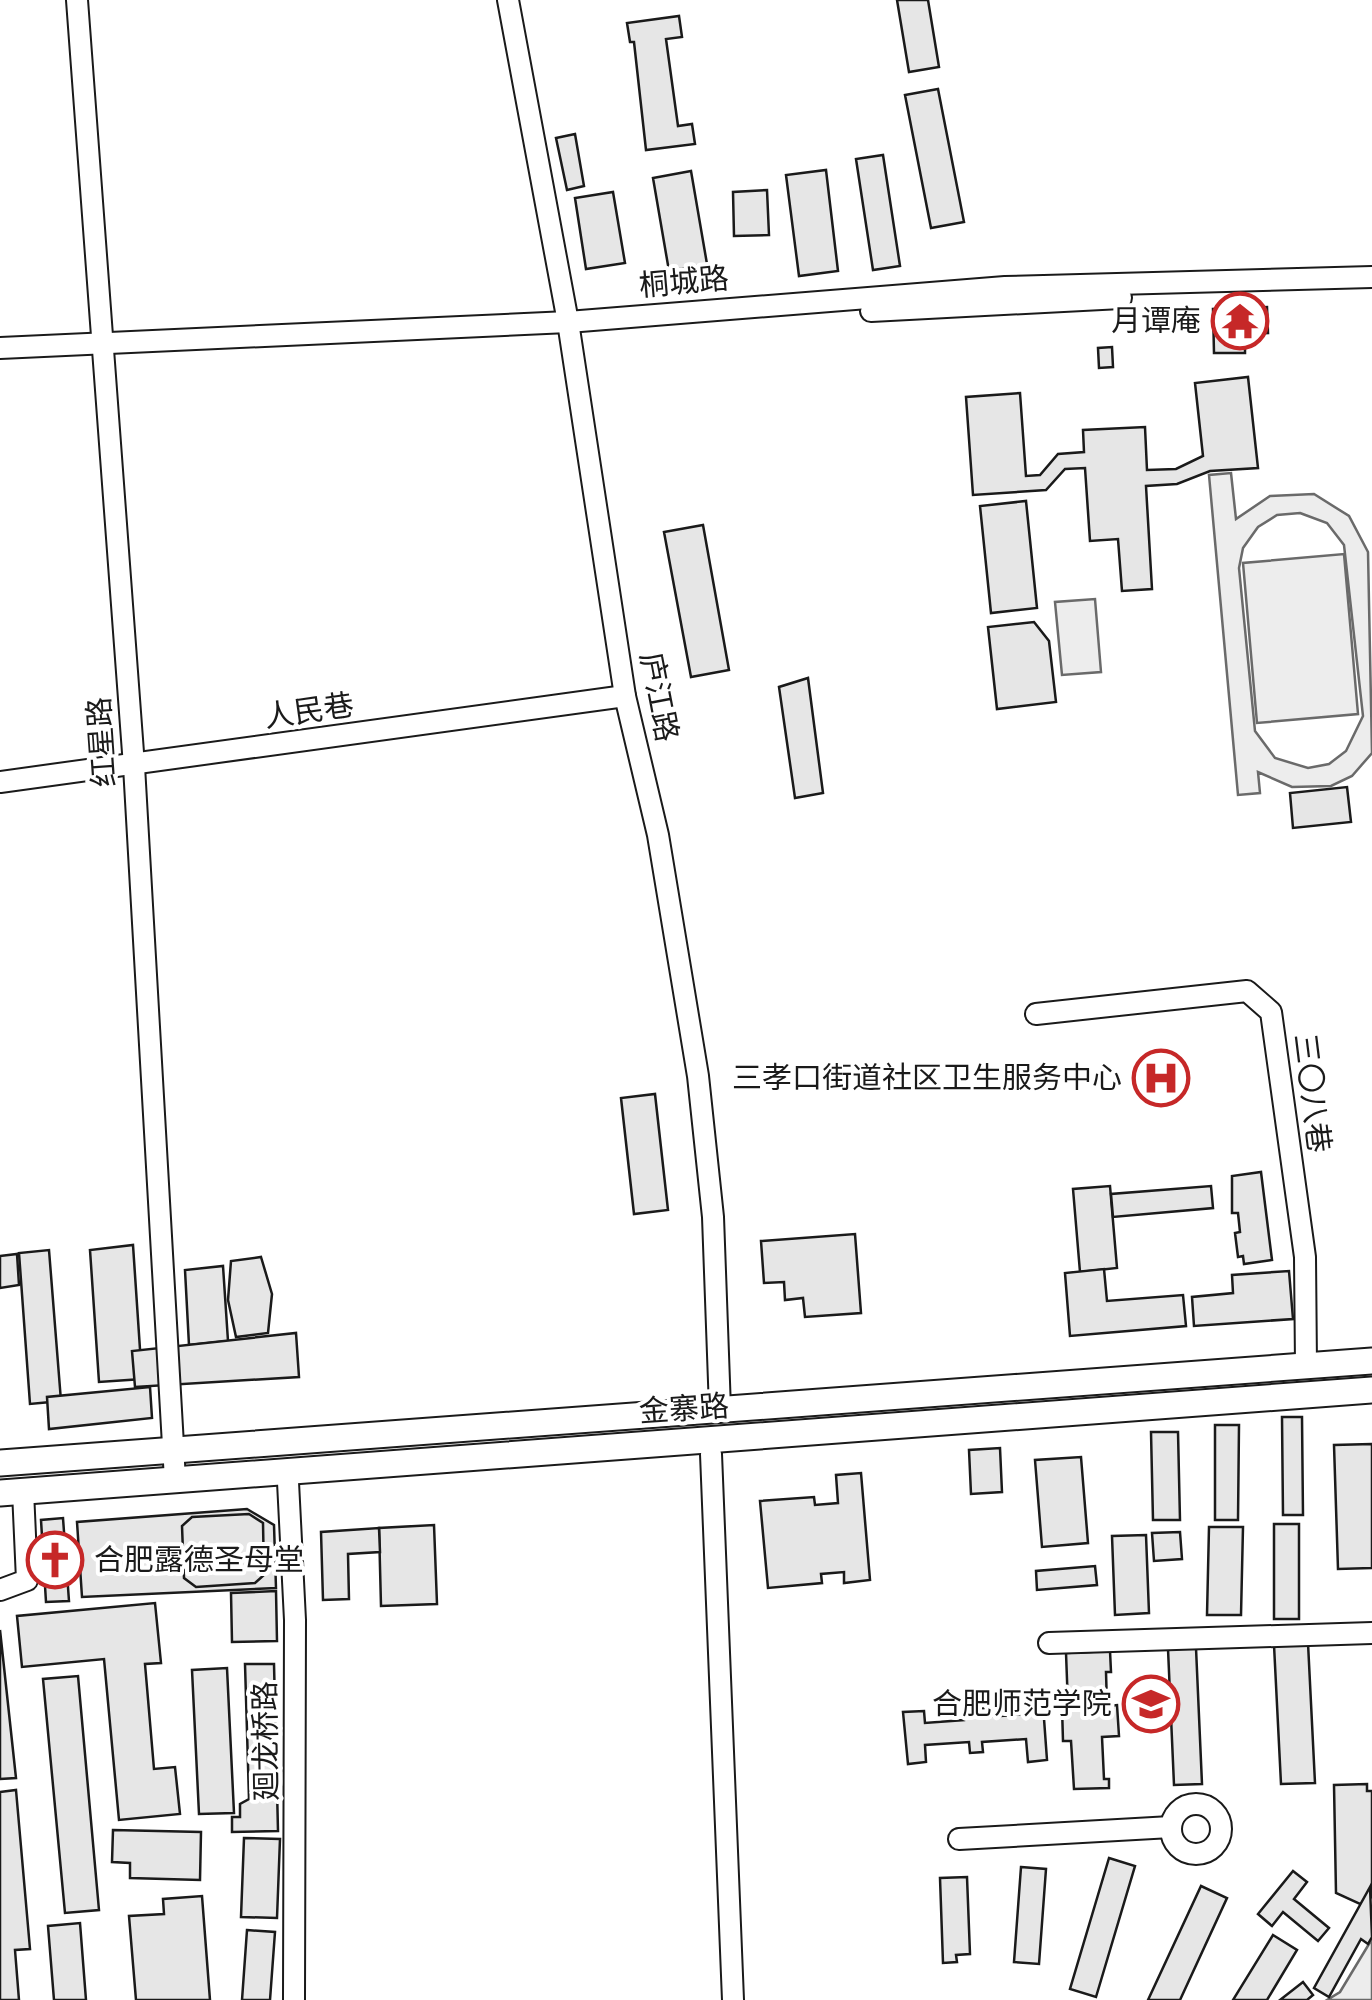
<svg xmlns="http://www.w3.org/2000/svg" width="1372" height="2000" font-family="Manrope,'Noto Sans SC',sans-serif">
<rect width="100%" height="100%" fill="#fff"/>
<g fill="#ededed" stroke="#6a6a6a" stroke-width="2.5" fill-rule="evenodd">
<path d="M1231,473L1236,519L1270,496L1314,494L1349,516L1368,552L1372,753L1352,776L1331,786L1292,787L1258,772L1260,793L1238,795L1209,475ZM1300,513L1327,523L1344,545L1363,716L1346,751L1329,764L1308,768L1275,758L1255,731L1239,568L1243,548L1258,527L1277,515Z"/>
<path d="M1344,554L1358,714L1257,723L1243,563Z"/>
<path d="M1095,599L1101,672L1062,675L1055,602Z"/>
<path d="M1372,1939V2000H1327L1340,1992Z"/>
</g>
<g fill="#e6e6e6" stroke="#1a1a1a" stroke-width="2.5">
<path d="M897,0H928L939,67L909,72Z"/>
<path d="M679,16L682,37L666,39L678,126L692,124L695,144L646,150L634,42H630L627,23Z"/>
<path d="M938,89L964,222L931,228L905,95Z"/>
<path d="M575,134L584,186L567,190L556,138Z"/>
<path d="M883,155L900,266L873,270L856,159Z"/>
<path d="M826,170L838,271L799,276L786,175Z"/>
<path d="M691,171L707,264L669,271L653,178Z"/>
<path d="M767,190L769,235L734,236L733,192Z"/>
<path d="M613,192L625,263L586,269L575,198Z"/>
<path d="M1267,307L1268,333L1245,334V353H1214L1213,309Z"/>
<path d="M1112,347L1113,367L1099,368L1098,348Z"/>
<path d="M1248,377L1258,468L1210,471L1177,484L1146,486L1152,589L1122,591L1118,539L1090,541L1085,468L1065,469L1046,490L973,495L966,397L1020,393L1026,476L1040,475L1058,454L1084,452L1083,430L1145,427L1147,470L1176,469L1203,456L1195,383Z"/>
<path d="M1026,501L1037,608L991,613L980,506Z"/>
<path d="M703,525L729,670L691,677L664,532Z"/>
<path d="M1034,622L1049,641L1056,702L997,709L988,627Z"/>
<path d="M808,678L823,793L795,798L779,687Z"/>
<path d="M1347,787L1351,822L1293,828L1290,793Z"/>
<path d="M655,1094L668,1210L634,1214L621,1098Z"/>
<path d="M1261,1172L1272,1260L1244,1264L1243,1256L1238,1257L1235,1233L1240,1232L1238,1213H1232V1176Z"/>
<path d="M1110,1186L1117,1268L1080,1272L1073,1189Z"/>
<path d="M1211,1186L1213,1208L1113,1217L1111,1194Z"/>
<path d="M855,1234L861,1313L805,1317L803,1298L785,1300L784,1282L764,1283L761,1241Z"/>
<path d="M133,1245L142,1379L99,1382L90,1250Z"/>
<path d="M49,1250L61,1401L30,1404L19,1253Z"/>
<path d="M17,1254L19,1285L0,1288V1256Z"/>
<path d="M261,1257L272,1294L268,1333L236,1337L228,1300L231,1261Z"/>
<path d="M223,1266L228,1341L189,1345L185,1270Z"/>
<path d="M1104,1269L1107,1301L1183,1295L1186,1326L1070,1336L1065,1273Z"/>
<path d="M1289,1271L1293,1319L1194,1326L1192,1297L1233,1293L1232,1275Z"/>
<path d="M296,1333L299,1377L135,1387L132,1351Z"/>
<path d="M150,1387L152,1418L49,1429L47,1397Z"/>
<path d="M1282,1417H1302L1303,1515H1283Z"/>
<path d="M1215,1425H1239L1238,1520H1215Z"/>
<path d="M1151,1432H1178L1180,1520H1153Z"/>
<path d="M1372,1444V1568L1338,1569L1334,1445Z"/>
<path d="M1000,1448L1002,1492L971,1494L969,1450Z"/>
<path d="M1081,1457L1088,1543L1042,1547L1035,1460Z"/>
<path d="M861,1473L870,1580L844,1583V1572L821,1574L822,1583L768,1588L760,1501L814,1497L815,1505L838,1503L836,1475Z"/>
<path d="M247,1509L274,1525L276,1588L82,1597L77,1522Z"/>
<path d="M249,1514L263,1523L264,1575L255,1583L196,1587L184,1578L182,1526L192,1517Z"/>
<path d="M63,1518L69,1601L46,1602L41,1520Z"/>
<rect x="1274" y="1524" width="25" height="95"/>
<path d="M434,1525L437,1604L381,1606L379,1528Z"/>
<path d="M1209,1527H1243L1241,1615H1207Z"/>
<path d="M379,1528L380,1552L348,1554L349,1599L323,1600L321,1532Z"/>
<path d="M1180,1532L1182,1559L1154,1561L1152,1533Z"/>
<path d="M1146,1535L1149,1613L1115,1615L1112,1536Z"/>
<path d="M1095,1566L1097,1585L1037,1590L1036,1571Z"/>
<path d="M276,1591L277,1641L232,1642L231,1593Z"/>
<path d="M155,1603L161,1663L145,1664L154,1769L175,1767L180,1814L119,1820L104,1659L22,1667L17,1616Z"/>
<path d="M0,1630L16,1778L0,1779Z"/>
<path d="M1308,1643L1315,1783L1281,1784L1274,1645Z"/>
<path d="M1196,1648L1202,1784L1174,1785L1168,1649Z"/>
<path d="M1110,1651L1111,1672H1106L1107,1706L1117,1705L1119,1736L1102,1737L1104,1779H1109V1788L1074,1789L1071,1741H1063L1062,1707L1068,1706L1066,1653Z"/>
<path d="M245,1664H274L278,1831L232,1832V1817H240V1804L249,1799Z"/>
<path d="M227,1668L234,1813L199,1814L192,1670Z"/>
<path d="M78,1676L99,1910L65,1913L43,1679Z"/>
<path d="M1043,1705L1047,1760L1028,1762L1026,1739L982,1742L983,1752L970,1753L969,1742L925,1745L926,1762L908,1764L903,1712L924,1711L925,1723L964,1720L963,1709L986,1708L987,1717L1027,1714V1706Z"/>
<path d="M1367,1784V1791H1372V1895L1369,1901L1360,1904L1336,1893L1334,1785Z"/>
<path d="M16,1790L30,1949L15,1950L19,2000H0V1792Z"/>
<path d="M113,1830L201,1832L200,1880L130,1878V1863L112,1862Z"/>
<path d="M244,1838L280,1839L277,1918L241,1917Z"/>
<path d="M1109,1858L1135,1866L1096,1997L1070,1989Z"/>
<path d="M1021,1867L1046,1869L1039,1964L1014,1962Z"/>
<path d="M1293,1871L1307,1882L1294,1899L1329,1928L1318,1941L1283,1912L1272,1926L1258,1914Z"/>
<path d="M967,1877L970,1954L956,1955L957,1962L943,1963L940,1878Z"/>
<path d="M1201,1886L1227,1898L1180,2000H1148Z"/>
<path d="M1370,1887L1372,1937L1368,1944L1361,1939L1329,1997L1314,1988Z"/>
<path d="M202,1896L210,2000H136L129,1916L164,1914L163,1899Z"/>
<path d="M80,1923L86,2000H54L48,1926Z"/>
<path d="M247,1930L275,1932L270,2000H242Z"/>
<path d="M1273,1935L1297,1950L1267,2000H1233Z"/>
<path d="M1303,1982L1313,1995L1307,2000H1280Z"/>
</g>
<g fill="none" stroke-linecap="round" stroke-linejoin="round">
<g stroke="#1a1a1a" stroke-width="24">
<g id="minor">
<path d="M77,0L134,766L175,1480"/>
<path d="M508,0L568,322L625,696L658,835L698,1076L713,1217L720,1409"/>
<path d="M871,311L1121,298"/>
<path d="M0,348L568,322L1005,287L1372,277"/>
<path d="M0,782L625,696"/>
<path d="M1036,1014L1247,991L1271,1012L1305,1257L1306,1365"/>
<path d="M711,1454L733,2000"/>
<path d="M288,1482L295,1620L294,2000"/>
<path d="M0,1590L27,1580L23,1491"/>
<path d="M1049,1643L1372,1633"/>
<circle cx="1196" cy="1829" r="25"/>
<path d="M959,1839L1171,1827"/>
</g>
</g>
<g stroke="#1a1a1a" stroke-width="29">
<g id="major">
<path d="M0,1463L1372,1361"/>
<path d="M0,1493L1372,1390"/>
</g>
</g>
<use href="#minor" stroke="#fff" stroke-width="20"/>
<use href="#major" stroke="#fff" stroke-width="25"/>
</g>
<defs>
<g id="temple-ring" transform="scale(2.875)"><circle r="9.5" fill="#fff" stroke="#c62828" stroke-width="1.5"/><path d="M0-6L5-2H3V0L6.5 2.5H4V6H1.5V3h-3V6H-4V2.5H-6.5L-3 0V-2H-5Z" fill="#c62828"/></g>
<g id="hospital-ring" transform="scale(2.875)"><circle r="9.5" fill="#fff" stroke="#c62828" stroke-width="1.5"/><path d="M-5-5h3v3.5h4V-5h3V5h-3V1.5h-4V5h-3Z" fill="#c62828"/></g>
<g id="church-ring" transform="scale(2.875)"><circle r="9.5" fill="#fff" stroke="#c62828" stroke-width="1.5"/><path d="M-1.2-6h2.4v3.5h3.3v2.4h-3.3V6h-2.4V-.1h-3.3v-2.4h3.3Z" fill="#c62828"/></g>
<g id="university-ring" transform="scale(2.875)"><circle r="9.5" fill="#fff" stroke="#c62828" stroke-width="1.5"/><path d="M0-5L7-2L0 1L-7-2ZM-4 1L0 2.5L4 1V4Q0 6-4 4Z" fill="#c62828"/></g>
</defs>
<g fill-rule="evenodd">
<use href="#temple-ring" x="1240" y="321"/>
<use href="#hospital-ring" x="1161" y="1078"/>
<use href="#church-ring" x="55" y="1560"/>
<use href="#university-ring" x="1151" y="1704"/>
</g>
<g text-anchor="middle" stroke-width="8" stroke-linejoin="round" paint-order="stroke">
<g font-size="30" fill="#1a1a1a" stroke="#fff">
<text transform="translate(684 282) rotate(-5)" y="10">桐城路</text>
<text transform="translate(659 697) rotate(79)" y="10">庐江路</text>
<text transform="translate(309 711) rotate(-8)" y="10">人民巷</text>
<text transform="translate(102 742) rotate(-94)" y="10">红星路</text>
<text transform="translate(1312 1093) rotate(83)" y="10">三〇八巷</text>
<text transform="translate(684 1409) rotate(-4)" y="10">金寨路</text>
<text transform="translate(266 1741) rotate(-91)" y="10">廻龙桥路</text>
</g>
<g font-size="30" fill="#1a1a1a" stroke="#fff" text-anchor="end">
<text x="1201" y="331">月谭庵</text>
<text x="1122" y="1088">三孝口街道社区卫生服务中心</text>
<text x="94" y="1570" text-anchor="start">合肥露德圣母堂</text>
<text x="1112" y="1714">合肥师范学院</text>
</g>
</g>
</svg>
